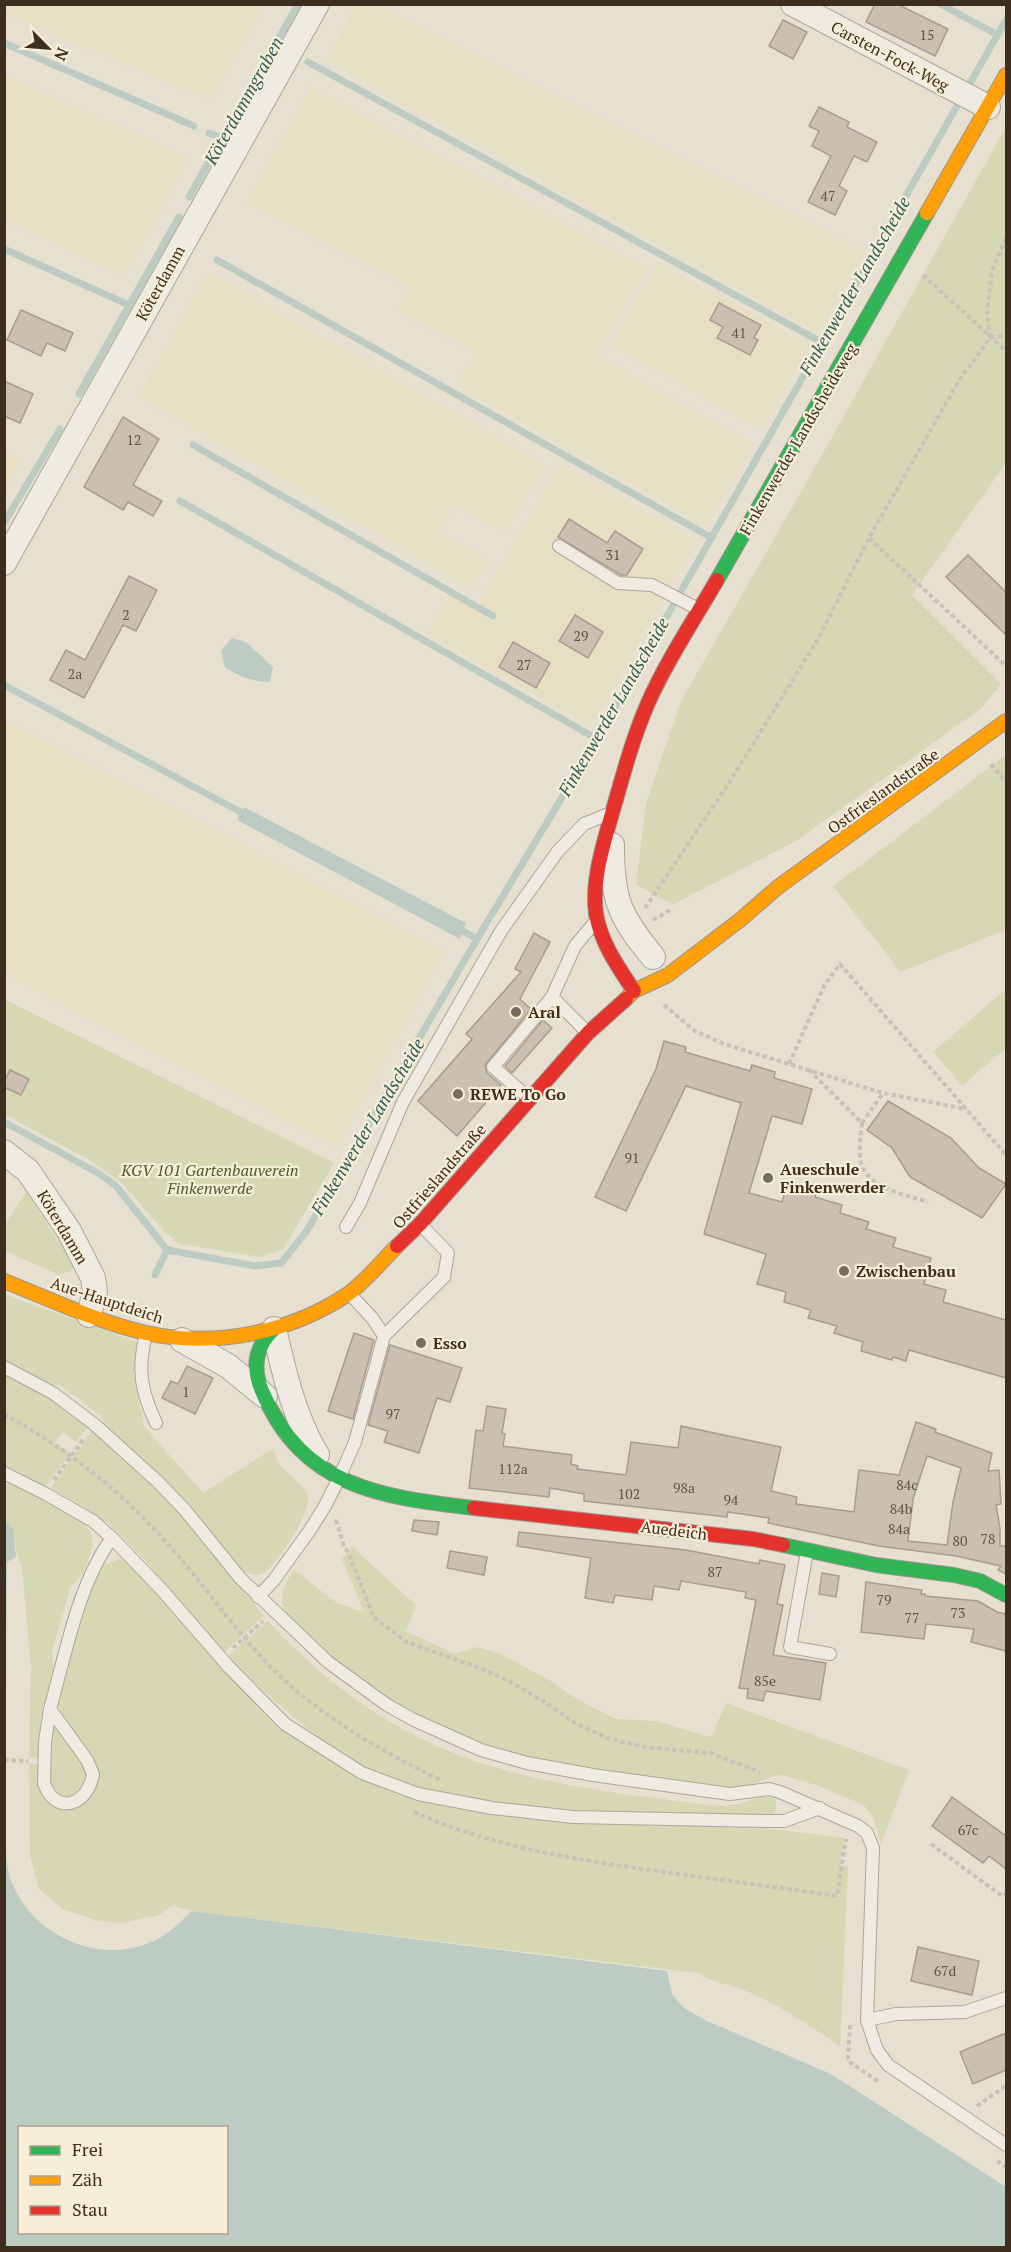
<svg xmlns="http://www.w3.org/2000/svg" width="1011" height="2252" font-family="'PT Serif',serif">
<rect width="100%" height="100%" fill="#e7e0d1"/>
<g fill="#e6dfc2">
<path d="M4,5L5,4L264,5L212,100L5,14Z"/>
<path d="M356,5H376L865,252L818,333L327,60Z"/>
<path d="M5,75L189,158L125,276L5,220Z"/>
<path d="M311,87L647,268L596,355L752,444L707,526L457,386L476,352L397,311L410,287L246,203Z"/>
<path d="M658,263L810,345L762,429L610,345Z"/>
<path d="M208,272L546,465L505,532L454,505L439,533L490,561L471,588L139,397Z"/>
<path d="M5,452L22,459L5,492Z"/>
<path d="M560,465L696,540L591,726L427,634L450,593L477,607Z"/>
<path d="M4,719L445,951L337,1148L5,974Z"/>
</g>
<g fill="#d6d7b3">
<path d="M1006,127V463L912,595L1001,684L982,708L796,841L672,905L636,884L646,804L681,701L809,478Z"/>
<path d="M1006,755V930L901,972L833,886Z"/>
<path d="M1006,989V1048L962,1086L933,1052Z"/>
<path d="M4,999L334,1163L283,1249L261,1257L179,1244L164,1231L122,1183L90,1160L5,1115Z"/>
<path d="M26,1192L71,1260L74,1266L71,1271L59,1275L5,1251V1225Z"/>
<path d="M4,1294L137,1342L135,1376L144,1426L203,1493L272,1449C275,1455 278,1461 281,1466C289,1476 305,1485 308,1498C311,1512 274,1572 259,1575C253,1576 247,1573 241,1570L199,1518L153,1469L108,1430L100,1415L61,1386L47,1382L5,1361Z"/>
<path d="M4,1373L54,1400L88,1426L76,1442L63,1432L55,1443L70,1453L46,1486L5,1465Z"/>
<path d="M92,1430L181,1513L264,1616L224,1652L144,1559L111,1526L84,1507L51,1488Z"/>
<path d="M4,1483L22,1485L84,1522L92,1536V1547L84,1573L70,1588L52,1651L54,1669L42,1709L39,1758L29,1757L31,1667L22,1567C13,1550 19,1534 5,1520Z"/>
<path d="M352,1547L416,1605L406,1631L455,1654L477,1647L501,1654L549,1680L580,1701L616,1719L656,1721L711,1737L726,1703L909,1770L881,1844L873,1817L864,1805L816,1785L782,1775L773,1776L744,1788L728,1789C686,1783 644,1777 602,1771C569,1766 535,1762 504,1752C437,1732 362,1690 313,1641C287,1617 269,1604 294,1570L337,1603L364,1612L342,1559Z"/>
<path d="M120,1559L127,1561L256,1699L358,1775L385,1789L403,1796L441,1804L547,1821L588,1824L756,1827L844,1838L840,1865L848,1866L840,2046C810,2026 780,2005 746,1991C730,1984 712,1983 697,1973L192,1911L176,1907V1903L159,1915L121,1923L98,1921L63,1909L39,1889L30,1856L29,1763L37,1764C38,1774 37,1788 43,1796C48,1801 53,1803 60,1804C83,1810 96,1800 98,1776L63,1720L57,1700L94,1578L100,1566Z"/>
<path d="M268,1621C327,1687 406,1741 491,1766C555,1786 625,1794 692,1803C709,1805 725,1808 741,1803C753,1800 765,1793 776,1800V1811L770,1816C678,1815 585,1816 493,1803C452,1797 407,1789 370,1770C316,1741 271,1699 228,1656Z"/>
<path d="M54,1723L85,1768C92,1792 66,1809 50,1785L49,1726Z"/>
</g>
<g fill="#bcccc2" fill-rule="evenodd">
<path d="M232,638L246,642L273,667L270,682C251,681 240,677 225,667L221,651Z"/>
<path d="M244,807L466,923L460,939L237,820Z"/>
<path d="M5,1520L13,1529L16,1557L7,1562L5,1820Z"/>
<path d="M5,1847C7,1859 7,1873 12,1883C35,1939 107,1969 161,1937C173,1930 182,1920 192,1911L667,1971L672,1994L684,2008L707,2021L831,2074L1006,2187V2247H5ZM20,2128H226V2232H20Z"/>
</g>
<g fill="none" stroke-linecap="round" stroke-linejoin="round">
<g stroke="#bcccc2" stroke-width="7">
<path d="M940,4L998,35"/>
<path d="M4,43L194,126"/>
<path d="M308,62L823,343"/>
<path d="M209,133L223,138"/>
<path d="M189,197L298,4"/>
<path d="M4,249L129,305"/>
<path d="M217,260L712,538"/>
<path d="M79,394L179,217"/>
<path d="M193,445L493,616"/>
<path d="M180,501L597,739"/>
<path d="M4,523L60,429"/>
<path d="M4,685L248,816"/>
<path d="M456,927L477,939"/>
<path d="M4,1122L98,1173L116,1186L167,1250"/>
<path d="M155,1275L167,1250L255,1266L281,1263L306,1232L477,939L597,739L1006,20"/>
</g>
</g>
<g fill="#cbbfb2" stroke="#a89c90" stroke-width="1.5" fill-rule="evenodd">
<path d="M875,4H897L948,29L935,56L866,22Z"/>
<path d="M783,20L807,32L793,59L769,46Z"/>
<path d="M819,107L849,122L847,127L877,142L867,162L854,156L839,186L847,191L835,215L808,202L831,156L812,146L819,131L809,126Z"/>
<path d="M719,303L761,325L754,338L758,340L750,355L717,338L723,327L710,320Z"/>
<path d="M21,310L73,333L65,351L47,343L41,356L7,340Z"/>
<path d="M4,381L33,394L20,423L4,416Z"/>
<path d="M123,417L159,439L133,485L162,501L153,516L128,502L123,510L84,487Z"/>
<path d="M569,519L607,543L615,531L643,549L627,575H621L558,537Z"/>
<path d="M968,555L1006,592V635L946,577Z"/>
<path d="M129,576L157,590L136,631L123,625L84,698L50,680L66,650L85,660Z"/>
<path d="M575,615L603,632L588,658L559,641Z"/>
<path d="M513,642L550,663L536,688L499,667Z"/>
<path d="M534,933L550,942L520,999L531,1009L485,1065L487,1073L501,1085L457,1136L418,1101L472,1039L466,1034L521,972L515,969Z"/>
<path d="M543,1020L552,1028L512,1073L505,1066Z"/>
<path d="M664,1041L686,1047L685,1052L750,1071L752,1065L775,1072L774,1078L812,1089L802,1124L772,1116L749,1193L782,1202L788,1181L817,1190L815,1197L842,1205L840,1213L869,1222L866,1229L896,1238L893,1247L931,1258L924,1284L946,1290L943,1302L1006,1320V1378L909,1350L906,1361L893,1357L892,1360L861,1351L863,1342L834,1333L837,1326L808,1318L811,1310L784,1302L786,1292L757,1284L766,1254L704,1234L741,1103L686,1086L626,1211L595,1197L656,1069Z"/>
<path d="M10,1070L29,1079L21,1095L4,1087V1082Z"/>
<path d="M888,1101L951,1138L979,1168L1006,1184L982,1218L910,1177L892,1148L867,1130Z"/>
<path d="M354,1333L374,1340L353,1419L328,1411Z"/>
<path d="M390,1345L462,1368L450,1402L437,1398L419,1453L384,1442L388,1431L368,1425Z"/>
<path d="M187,1366L213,1378L195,1414L162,1398L171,1381L178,1384Z"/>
<path d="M487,1406L506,1409L502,1433L505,1434L503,1446L572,1455L571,1464L578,1466L577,1469L626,1475L631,1442L678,1448L681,1426L781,1447L771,1491L797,1497L796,1504L854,1512L859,1470L899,1475L916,1422L936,1429L935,1432L992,1453L988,1471L999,1470L1001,1504L996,1505L1000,1528V1546H1006V1574L998,1570L1001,1566L956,1556L879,1546L768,1523L769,1518L728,1512L727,1517L584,1501V1494L550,1488L549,1497L469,1488L476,1430L483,1431ZM927,1456L961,1468L953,1502L947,1545L908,1541L913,1499Z"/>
<path d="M414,1520L439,1522L437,1535L412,1531Z"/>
<path d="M519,1532L686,1550L759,1564L760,1560L785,1565L777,1604L783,1605L773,1655L826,1663L820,1700L766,1691L763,1701L747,1698L748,1689L739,1688L756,1600L745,1598L746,1592L681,1581L679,1590L654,1586L652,1600L615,1595L613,1603L585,1598L591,1558L517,1546Z"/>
<path d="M450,1551L487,1557L484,1575L447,1568Z"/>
<path d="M822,1573L839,1576L836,1597L819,1594Z"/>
<path d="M866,1582L922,1590L921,1594H925V1596L978,1601L997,1612L1006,1614V1651L971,1642L974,1629L926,1624L924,1639L861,1632Z"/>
<path d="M952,1797L1006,1836V1869L989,1856L983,1863L932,1826Z"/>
<path d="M918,1947L979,1961L972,1995L911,1981Z"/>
<path d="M1006,2033V2070L973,2084L960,2052Z"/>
</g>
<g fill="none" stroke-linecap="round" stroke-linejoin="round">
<g stroke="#ada599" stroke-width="14">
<g id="lane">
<path d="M559,546L618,583L652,585L700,610"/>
<path d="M552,997L587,1032"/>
<path d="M529,1098L493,1067L552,997L575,946L595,922"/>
<path d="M346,1227L360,1203L403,1102L501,931L558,851L584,824L606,815"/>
<path d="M350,1294L373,1319L384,1336"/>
<path d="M146,1334C137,1369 141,1391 156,1423"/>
<path d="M4,1367L53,1393L94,1424L157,1481L185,1510L241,1579L328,1662L387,1705L414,1720L481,1750L527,1763L593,1775L730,1794L769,1789L780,1792L858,1826L867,1833L873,1848L867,2020L877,2050L888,2065L1006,2145"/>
<path d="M4,1473L44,1493L93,1521L112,1538L162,1590L228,1666L285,1724L362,1773L418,1794L492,1808L573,1817L766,1821H784L820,1808"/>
<path d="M807,1552L790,1647L830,1654"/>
<path d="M258,1597L274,1580L310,1530L325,1506L339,1478L355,1442L384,1336L444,1277L448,1253L422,1226"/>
<path d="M50,1709L87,1760L93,1774C88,1806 55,1816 44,1783L45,1742L50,1709C66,1653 78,1584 112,1538"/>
<path d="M867,2020L896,2014L965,2012L1006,1998"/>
</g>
</g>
<g stroke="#ada599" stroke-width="26">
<g id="street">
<path d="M793,4L988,107"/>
<path d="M4,563L317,4"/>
<path d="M612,845C612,899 619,916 653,957"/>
<path d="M4,1152L28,1171L69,1231L93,1278L95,1292L89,1315"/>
<path d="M274,1329C284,1372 294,1417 317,1455"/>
<path d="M182,1340L228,1366L265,1396"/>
</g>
</g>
<g stroke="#9c958a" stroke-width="16">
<g id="fast">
<path d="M717,580L927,213"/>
<path d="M274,1329C255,1347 252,1368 262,1391C303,1488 381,1497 474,1508"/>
<path d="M783,1545L876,1565L954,1575L980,1581L1006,1595"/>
</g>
</g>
<g stroke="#9c958a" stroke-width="16">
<g id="slow">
<path d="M927,213L1006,75"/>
<path d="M626,999L634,991L668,975L740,920L778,887L1006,721"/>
<path d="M4,1281C50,1299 97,1322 146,1333C214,1348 290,1333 348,1294C366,1281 382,1261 397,1246"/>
</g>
</g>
<g stroke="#9c958a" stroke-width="16">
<g id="jam">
<path d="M634,991C618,967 601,943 596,914C592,884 601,853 609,824C621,783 631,742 648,703C667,660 694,620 717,580"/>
<path d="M397,1246L420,1224L588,1033L626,999"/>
<path d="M474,1508L753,1539L783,1545"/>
</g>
</g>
<g stroke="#c8c2b9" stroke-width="4" stroke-dasharray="4.5 3" stroke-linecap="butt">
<path d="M923,275L1006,351"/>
<path d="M990,337L987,313L992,271L1006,237"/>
<path d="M869,538L1006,666"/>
<path d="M991,764L1006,782"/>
<path d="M645,908L729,783L818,639L869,538L958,382L990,338L1006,335"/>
<path d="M653,920L670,910"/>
<path d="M664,1005L695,1031L724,1044L883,1093L966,1109"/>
<path d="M789,1064L824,986L840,964L1006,1155"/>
<path d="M809,1070L862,1123C861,1134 859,1146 860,1157C863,1188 904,1194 928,1202"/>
<path d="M862,1123L883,1093"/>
<path d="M4,1414C72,1452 123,1492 174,1551C211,1593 242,1641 283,1679C330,1722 384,1752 440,1780"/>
<path d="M54,1480L84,1438"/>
<path d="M336,1520L343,1543L350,1557L374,1617L406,1642L480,1668L509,1681L543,1701L575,1723L607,1738L644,1747L710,1753L760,1772"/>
<path d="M233,1648L263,1621"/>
<path d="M4,1760L28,1761"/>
<path d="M414,1812C483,1843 555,1856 629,1867C698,1877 768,1886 837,1896L846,1839"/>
<path d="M931,1844L1002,1896L1006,1894"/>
<path d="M850,2025L848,2061L879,2082"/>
<path d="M977,2106L1006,2086"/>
<path d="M997,2161L1006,2167"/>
</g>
<use href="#lane" stroke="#efebe3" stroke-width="12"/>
<use href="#street" stroke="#efebe3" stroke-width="24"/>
<use href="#fast" stroke="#30b455" stroke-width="14"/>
<use href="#slow" stroke="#ff9f0a" stroke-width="14"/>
<use href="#jam" stroke="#e5322d" stroke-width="14"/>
</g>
<g fill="#786c5e" stroke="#f7eed8" stroke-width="2">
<circle cx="516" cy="1012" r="6"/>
<circle cx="458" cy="1094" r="6"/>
<circle cx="768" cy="1178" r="6"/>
<circle cx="844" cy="1271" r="6"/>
<circle cx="421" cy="1343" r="6"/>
</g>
<g text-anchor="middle" stroke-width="4.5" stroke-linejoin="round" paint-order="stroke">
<g font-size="14" fill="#605244">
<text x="927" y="40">15</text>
<text x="828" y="201">47</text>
<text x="739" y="338">41</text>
<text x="134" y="445">12</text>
<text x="613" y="560">31</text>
<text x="126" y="620">2</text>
<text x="581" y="641">29</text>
<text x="524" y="670">27</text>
<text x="75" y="679">2a</text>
<text x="632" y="1163">91</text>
<text x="186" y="1397">1</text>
<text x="393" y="1419">97</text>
<text x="513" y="1474">112a</text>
<text x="907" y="1490">84c</text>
<text x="684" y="1493">98a</text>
<text x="629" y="1499">102</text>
<text x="731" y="1505">94</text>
<text x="901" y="1514">84b</text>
<text x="899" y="1534">84a</text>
<text x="988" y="1544">78</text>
<text x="960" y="1546">80</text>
<text x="715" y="1577">87</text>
<text x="884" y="1605">79</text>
<text x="958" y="1618">73</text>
<text x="912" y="1623">77</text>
<text x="765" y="1686">85e</text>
<text x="968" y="1835">67c</text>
<text x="945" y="1976">67d</text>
</g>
<g font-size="16" fill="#3d2e20" stroke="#f7eed8">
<text transform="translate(890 56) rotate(28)" y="6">Carsten-Fock-Weg</text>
<text transform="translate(160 283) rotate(-61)" y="6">Köterdamm</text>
<text transform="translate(798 439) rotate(-60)" y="6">Finkenwerder Landscheideweg</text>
<text transform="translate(883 791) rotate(-36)" y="6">Ostfrieslandstraße</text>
<text transform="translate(439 1176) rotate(-49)" y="6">Ostfrieslandstraße</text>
<text transform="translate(63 1227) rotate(59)" y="6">Köterdamm</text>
<text transform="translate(107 1300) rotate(18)" y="6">Aue-Hauptdeich</text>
<text transform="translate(674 1530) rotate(7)" y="6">Auedeich</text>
</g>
<g font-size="16" font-weight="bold" fill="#3d2e20" stroke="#f7eed8" text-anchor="start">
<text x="528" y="1018">Aral</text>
<text x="470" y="1100">REWE To Go</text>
<text x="780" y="1175">Aueschule<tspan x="780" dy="18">Finkenwerder</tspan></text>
<text x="856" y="1277">Zwischenbau</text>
<text x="433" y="1349">Esso</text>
</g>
<g font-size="16" font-style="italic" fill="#4d5a26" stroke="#f7eed8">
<text x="210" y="1176">KGV 101 Gartenbauverein<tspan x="210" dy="18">Finkenwerde</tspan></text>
</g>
<g font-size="18" font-style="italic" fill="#2f5d5a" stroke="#f7eed8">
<text transform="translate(244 101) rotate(-61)" y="6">Köterdammgraben</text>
<text transform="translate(855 286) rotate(-60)" y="6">Finkenwerder Landscheide</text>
<text transform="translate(614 707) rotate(-60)" y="6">Finkenwerder Landscheide</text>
<text transform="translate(368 1127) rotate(-59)" y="6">Finkenwerder Landscheide</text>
</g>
</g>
<rect width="1011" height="2252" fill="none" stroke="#3d2e20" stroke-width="12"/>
<rect x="18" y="2126" width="210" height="108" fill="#f7eed8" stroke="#ada18e" stroke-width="1.5"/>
<rect x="30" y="2146" width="30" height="9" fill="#30b455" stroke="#ada18e" stroke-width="1.5"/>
<text x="72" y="2156" font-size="18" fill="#3d2e20">Frei</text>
<rect x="30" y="2176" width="30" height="9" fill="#ff9f0a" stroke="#ada18e" stroke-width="1.5"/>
<text x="72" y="2186" font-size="18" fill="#3d2e20">Zäh</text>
<rect x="30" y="2206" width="30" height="9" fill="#e5322d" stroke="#ada18e" stroke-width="1.5"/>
<text x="72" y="2216" font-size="18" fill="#3d2e20">Stau</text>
<g transform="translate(48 48) rotate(115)" stroke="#f7eed8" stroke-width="4.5" paint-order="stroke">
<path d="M0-4.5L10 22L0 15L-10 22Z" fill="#3d2e20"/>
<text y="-9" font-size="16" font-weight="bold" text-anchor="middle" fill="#3d2e20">N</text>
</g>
</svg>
